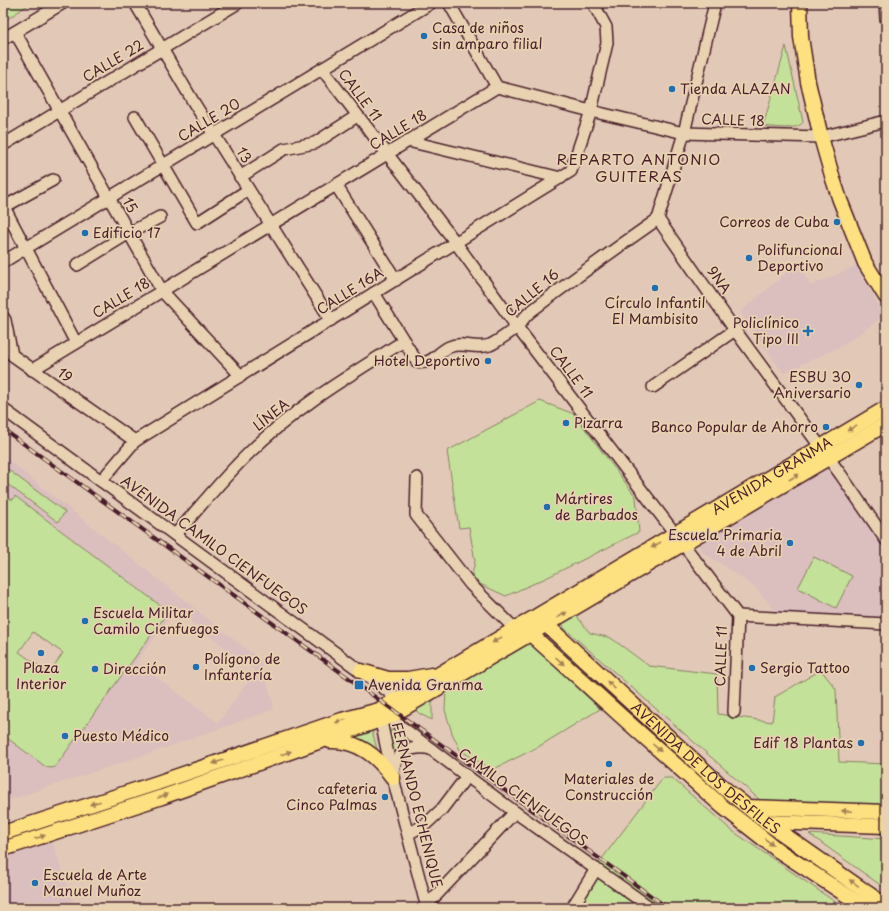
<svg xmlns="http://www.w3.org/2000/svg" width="889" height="911" font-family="'Playpen Sans',sans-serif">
<rect width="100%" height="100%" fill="#e2c9b7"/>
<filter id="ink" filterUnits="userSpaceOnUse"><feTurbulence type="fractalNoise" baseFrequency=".025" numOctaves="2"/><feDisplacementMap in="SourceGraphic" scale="8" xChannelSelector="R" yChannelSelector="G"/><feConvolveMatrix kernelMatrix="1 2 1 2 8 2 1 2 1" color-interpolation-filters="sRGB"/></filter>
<g filter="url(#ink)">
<g fill="#dbbebe" fill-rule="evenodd">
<path d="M798,263L811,286L857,265L884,316L842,346L783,373L740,312Z"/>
<path d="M3,456L260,660L274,706L272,710L148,754L3,802ZM175,610L256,671L218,723L136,662ZM34,632L63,654L49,673L19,652Z"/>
<path d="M824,464L886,546V614L878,620L778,615L755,587L703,552L696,541Z"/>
<path d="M52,842L75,908H3V859Z"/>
</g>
<g fill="#c3e199" stroke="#868062" fill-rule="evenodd">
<path d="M3,3H31L3,22Z"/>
<path d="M786,46L803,122C798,131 773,127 763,126Z"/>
<path d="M540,401L574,414L636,497L639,532L548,577L506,596L471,580L475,561L469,527L459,528L447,451Z"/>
<path d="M3,466L65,512L58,522L3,481Z"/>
<path d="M3,495L13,500L15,496L165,609V616L55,767L51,768L46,767L3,735ZM33,632L63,653L49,673L19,652Z"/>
<path d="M814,557L852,576L836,608L798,588Z"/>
<path d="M575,614L590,633L611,638L649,666L717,674L718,714L772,722L775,697L821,670L836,689L839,762L886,764V805L760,800L564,628L562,622Z"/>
<path d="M526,639L600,709L538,747L492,770L460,750L452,733L445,710L446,690Z"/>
<path d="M559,644L622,702L618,707L555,648Z"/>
<path d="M434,697L432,704V720L420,714L413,708Z"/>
<path d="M637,716L723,795L720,799L633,720Z"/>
<path d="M372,730L378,754L351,738Z"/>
<path d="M393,730H398L416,744L392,760L387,736L390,731Z"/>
<path d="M663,778H672L731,830L844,908H572L595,868Z"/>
<path d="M151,791L152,793L7,842L6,840Z"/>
<path d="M809,834L886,839V889Z"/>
</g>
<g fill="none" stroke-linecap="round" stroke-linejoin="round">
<g stroke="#4a1f2b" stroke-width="14">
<g id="minor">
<path d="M135,3L194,103L331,320"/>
<path d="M449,3L497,87"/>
<path d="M885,3L886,19"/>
<path d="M15,32L162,291L241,376"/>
<path d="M3,39L63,3"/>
<path d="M322,69L456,243L517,327L738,616L734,712"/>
<path d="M135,117L197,223L248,190"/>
<path d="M408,141L561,178"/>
<path d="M3,145L238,3"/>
<path d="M240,177L284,149L315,143L357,116"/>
<path d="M336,185L396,280"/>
<path d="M3,205L76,343"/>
<path d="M4,207L53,180"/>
<path d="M658,219L735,330L841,475L886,540"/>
<path d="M658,219L684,133L715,3"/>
<path d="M3,262L431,3"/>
<path d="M77,265L129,233L160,217"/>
<path d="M374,293L417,362C433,365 436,353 449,347C462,341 476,350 490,345C495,343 514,330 518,326C522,321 525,316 530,312C572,280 615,249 658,219"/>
<path d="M3,317L5,320L12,355L135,441"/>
<path d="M32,370L497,87L591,111L684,133L821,137L886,121"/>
<path d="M653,387L735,330"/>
<path d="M3,409L404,703"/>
<path d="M417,478L416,515L470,584L515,629"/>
<path d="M101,481L135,441L571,171L591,111L607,43L606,27L593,3"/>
<path d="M175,535C199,508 222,479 249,453C294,408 350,375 404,341"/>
<path d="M738,616L886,624"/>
<path d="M379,712L393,778L427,908"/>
<path d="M384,714L515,812L651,908"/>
<path d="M393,773C394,752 413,745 431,749"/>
<path d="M408,834L426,824L442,809L467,776"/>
<path d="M427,905L515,812"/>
<path d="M572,908L596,869"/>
</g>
</g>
<g stroke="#4a1f2b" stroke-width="17">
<g id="major">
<path d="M800,3L801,37L808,82L821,137L833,179L840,200L865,263L886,297"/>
<path id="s1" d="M540,619L725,789L766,822L886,906"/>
<path d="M524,628L621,716L723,807L779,851L866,908"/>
<path d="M361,671L388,679H408L431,675"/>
<path d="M330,741C358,740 377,756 393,778"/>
<path d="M748,807L886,812"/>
<path d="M766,822L886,826"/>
<path id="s2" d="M3,833L157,783L342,720L379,710L886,408"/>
<path d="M3,849L162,797L389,717L886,424"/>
</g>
</g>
<use href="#minor" stroke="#e8d2b1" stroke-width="11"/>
<use href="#major" stroke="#fde080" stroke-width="14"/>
<g stroke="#4a1f2b" stroke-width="4">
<path id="rail" d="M3,429L668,908"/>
</g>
<use href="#rail" stroke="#e8d2b1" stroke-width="2.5" stroke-dasharray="8" stroke-linecap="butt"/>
</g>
<defs><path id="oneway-solid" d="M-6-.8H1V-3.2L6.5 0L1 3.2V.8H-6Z"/></defs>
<g fill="#a48056">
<use href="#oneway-solid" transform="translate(852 428) rotate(149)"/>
<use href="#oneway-solid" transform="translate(794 477) rotate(-30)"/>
<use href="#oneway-solid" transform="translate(656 545) rotate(149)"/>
<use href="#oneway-solid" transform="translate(562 615) rotate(-30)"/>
<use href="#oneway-solid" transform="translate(497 640) rotate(149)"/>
<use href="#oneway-solid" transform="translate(560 661) rotate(42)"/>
<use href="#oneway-solid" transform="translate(611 685) rotate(-137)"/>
<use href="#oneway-solid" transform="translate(341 721) rotate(162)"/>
<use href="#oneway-solid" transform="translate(657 748) rotate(42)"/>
<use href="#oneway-solid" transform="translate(286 753) rotate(-19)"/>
<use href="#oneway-solid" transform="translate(218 762) rotate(161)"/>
<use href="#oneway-solid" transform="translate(163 796) rotate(-19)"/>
<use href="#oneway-solid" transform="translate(95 803) rotate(162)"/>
<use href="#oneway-solid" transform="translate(847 811) rotate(-178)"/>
<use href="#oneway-solid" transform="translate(40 837) rotate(-18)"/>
<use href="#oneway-solid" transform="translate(769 842) rotate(38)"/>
<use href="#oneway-solid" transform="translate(854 883) rotate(-145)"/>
</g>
</g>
<g fill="#1f6fb2" stroke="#e8d2b1" stroke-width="1.5">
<circle cx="424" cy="36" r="4"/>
<circle cx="672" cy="89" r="4"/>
<circle cx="837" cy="222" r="4"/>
<circle cx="85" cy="233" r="4"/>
<circle cx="749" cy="258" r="4"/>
<circle cx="655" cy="288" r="4"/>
<path d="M806 325h4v4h4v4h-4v4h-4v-4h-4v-4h4z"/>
<circle cx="488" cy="361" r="4"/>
<circle cx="859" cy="385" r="4"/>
<circle cx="566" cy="423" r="4"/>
<circle cx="826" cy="427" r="4"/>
<circle cx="547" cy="507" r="4"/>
<circle cx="790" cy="543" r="4"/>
<circle cx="85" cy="621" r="4"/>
<circle cx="41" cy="653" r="4"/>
<circle cx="196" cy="667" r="4"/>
<circle cx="752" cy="668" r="4"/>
<circle cx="95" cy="669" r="4"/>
<rect x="354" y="680" width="10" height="10" rx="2"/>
<circle cx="65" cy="736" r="4"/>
<circle cx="861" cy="743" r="4"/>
<circle cx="609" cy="764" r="4"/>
<circle cx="385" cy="797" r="4"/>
<circle cx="35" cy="883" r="4"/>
</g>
<g text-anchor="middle" stroke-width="3.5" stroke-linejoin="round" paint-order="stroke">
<g font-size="14" fill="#4a1f2b" stroke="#e8d2b1" text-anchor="start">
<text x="432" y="33">Casa de niños<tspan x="432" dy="16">sin amparo filial</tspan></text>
<text x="680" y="94">Tienda ALAZAN</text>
<text x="829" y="227" text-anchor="end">Correos de Cuba</text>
<text x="93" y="238">Edificio 17</text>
<text x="757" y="255">Polifuncional<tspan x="757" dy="16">Deportivo</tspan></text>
<text x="655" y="308" text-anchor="middle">Círculo Infantil<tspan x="655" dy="16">El Mambisito</tspan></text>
<text x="799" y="328" text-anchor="end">Policlínico<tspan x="799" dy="16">Tipo III</tspan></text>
<text x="480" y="366" text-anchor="end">Hotel Deportivo</text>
<text x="851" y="382" text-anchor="end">ESBU 30<tspan x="851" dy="16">Aniversario</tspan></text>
<text x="574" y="428">Pizarra</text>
<text x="818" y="432" text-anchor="end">Banco Popular de Ahorro</text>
<text x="555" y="504">Mártires<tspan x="555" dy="16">de Barbados</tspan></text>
<text x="782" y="540" text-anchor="end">Escuela Primaria<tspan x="782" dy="16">4 de Abril</tspan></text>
<text x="93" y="618">Escuela Militar<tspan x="93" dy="16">Camilo Cienfuegos</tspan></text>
<text x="204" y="664">Polígono de<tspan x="204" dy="16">Infantería</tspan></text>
<text x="41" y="673" text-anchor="middle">Plaza<tspan x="41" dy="16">Interior</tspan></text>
<text x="760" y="673">Sergio Tattoo</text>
<text x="103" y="674">Dirección</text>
<text x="368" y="690">Avenida Granma</text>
<text x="73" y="741">Puesto Médico</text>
<text x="853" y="748" text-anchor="end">Edif 18 Plantas</text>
<text x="609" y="784" text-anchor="middle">Materiales de<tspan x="609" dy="16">Construcción</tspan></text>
<text x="377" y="794" text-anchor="end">cafeteria<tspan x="377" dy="16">Cinco Palmas</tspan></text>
<text x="43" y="880">Escuela de Arte<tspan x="43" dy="16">Manuel Muñoz</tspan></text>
</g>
<g font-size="14" fill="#4a1f2b" stroke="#e8d2b1">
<text transform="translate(113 61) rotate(-31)" y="5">CALLE 22</text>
<text transform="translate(360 95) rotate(53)" y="5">CALLE 11</text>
<text transform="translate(209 120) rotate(-31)" y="5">CALLE 20</text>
<text transform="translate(733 120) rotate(2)" y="5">CALLE 18</text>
<text transform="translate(398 130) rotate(-31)" y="5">CALLE 18</text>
<text transform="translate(244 155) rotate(58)" y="5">13</text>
<text transform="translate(130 205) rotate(61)" y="5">15</text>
<text transform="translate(719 280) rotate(55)" y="5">9NA</text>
<text transform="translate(350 291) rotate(-32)" y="5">CALLE 16A</text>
<text transform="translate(532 293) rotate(-40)" y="5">CALLE 16</text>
<text transform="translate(121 298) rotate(-31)" y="5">CALLE 18</text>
<text transform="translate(571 372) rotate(53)" y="5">CALLE 11</text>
<text transform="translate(65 375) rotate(35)" y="5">19</text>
<text transform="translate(271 415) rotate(-39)" y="5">LÍNEA</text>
<text dy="5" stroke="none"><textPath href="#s2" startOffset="853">AVENIDA GRANMA</textPath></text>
<text transform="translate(214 545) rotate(36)" y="5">AVENIDA CAMILO CIENFUEGOS</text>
<text transform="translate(721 656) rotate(-88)" y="5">CALLE 11</text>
<text dy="5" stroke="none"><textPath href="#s1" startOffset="223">AVENIDA DE LOS DESFILES</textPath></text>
<text transform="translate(523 797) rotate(36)" y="5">CAMILO CIENFUEGOS</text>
<text transform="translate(417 805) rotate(76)" y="5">FERNANDO ECHENIQUE</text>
</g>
<g font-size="15" letter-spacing="1" fill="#4a1f2b" stroke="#e8d2b1">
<text x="639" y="165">REPARTO ANTONIO<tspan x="639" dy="17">GUITERAS</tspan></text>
</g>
</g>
<rect width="889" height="911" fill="none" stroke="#e8d2b1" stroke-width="16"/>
<rect x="8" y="8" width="873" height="895" fill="none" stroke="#4a1f2b" stroke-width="1.5" filter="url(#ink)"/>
</svg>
